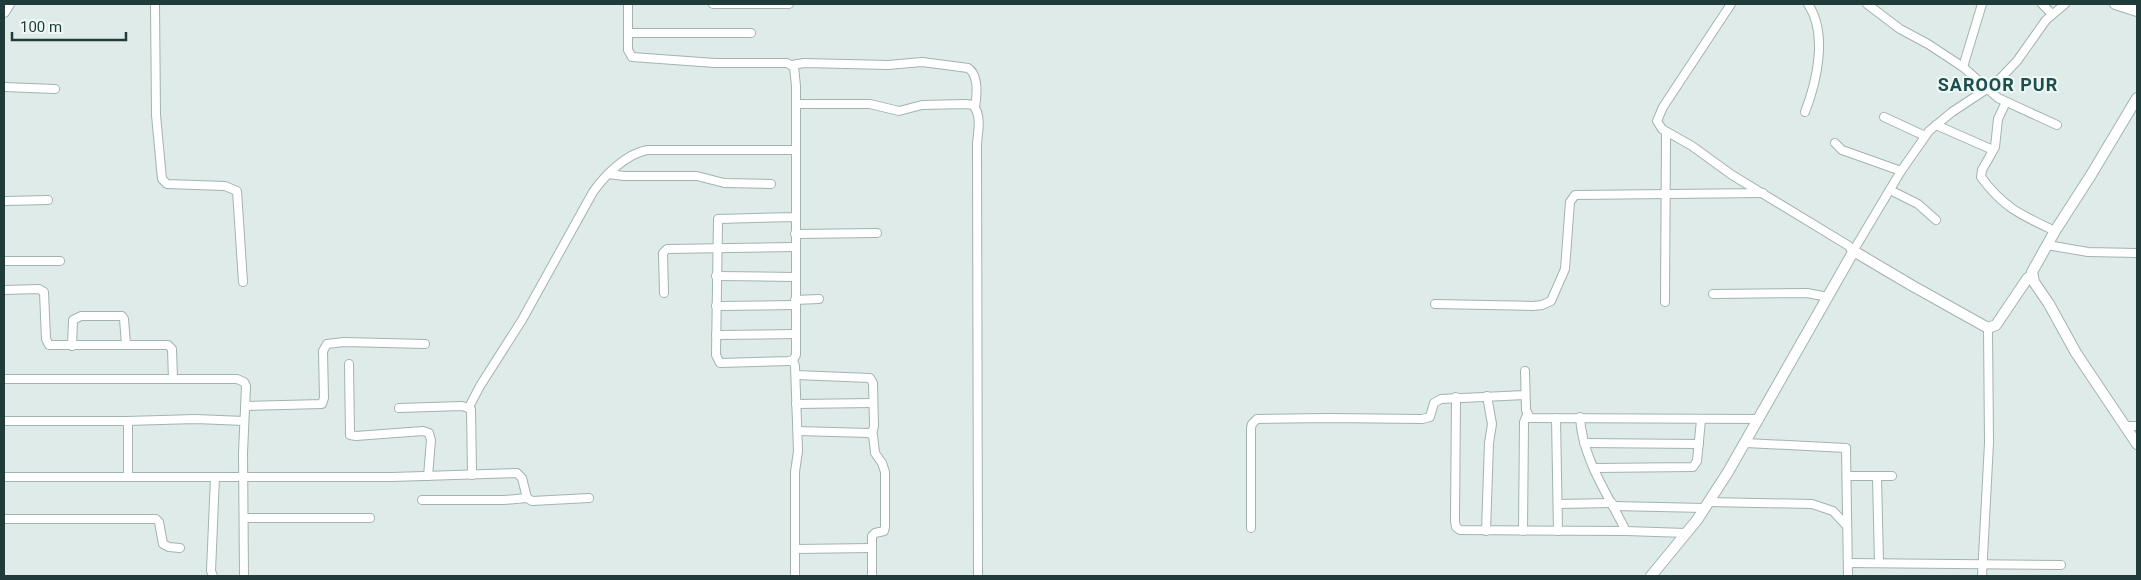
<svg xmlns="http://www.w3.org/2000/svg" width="2141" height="580" font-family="Roboto,sans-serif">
<rect width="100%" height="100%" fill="#dfebe8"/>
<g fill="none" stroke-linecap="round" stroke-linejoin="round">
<g stroke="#a2b3b0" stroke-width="10">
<g id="minor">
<path d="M155,4L156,115L162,179L167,184L225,186L237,191L243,282"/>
<path d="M628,4V50L632,57L715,63H787L794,67L796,86V355L793,360L789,361L720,363L716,355L718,219L795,217"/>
<path d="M713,4H789"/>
<path d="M1731,4L1663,107L1657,121L1662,129L1692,146L1732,175L1849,246L1853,253"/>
<path d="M1867,4L1900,29L1928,44L1963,67L1998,98L2057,125"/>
<path d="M2042,4L2052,14"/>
<path d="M628,33H751"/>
<path d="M792,65L804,63L888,65L922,62L968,68C979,75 977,95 975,107"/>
<path d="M1963,67L1982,4"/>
<path d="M4,87L55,89"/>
<path d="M2006,102L1998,119L1995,147L1982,170L1981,177C2004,208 2021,215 2055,231"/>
<path d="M796,104H870L899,111L922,105L966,104L973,105C982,116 978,131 977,144C977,288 977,432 978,576"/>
<path d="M1805,112C1817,81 1828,34 1808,4"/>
<path d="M1884,117L1925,136"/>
<path d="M1936,125L1993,150"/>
<path d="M1835,143L1842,150L1901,171"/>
<path d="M608,174L624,176H697L724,183L771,184"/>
<path d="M1890,190L1918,204L1936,220"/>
<path d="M4,201L48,200"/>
<path d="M795,234L877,233"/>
<path d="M2047,245L2088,252L2137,253"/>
<path d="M1855,252V248L1901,171L1929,131L1952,112L1996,83L2017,61L2046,20L2065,4"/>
<path d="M4,261H60"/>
<path d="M716,276L795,277"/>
<path d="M4,290L39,289L44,292L46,339L49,345H168L172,349L173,379"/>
<path d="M664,293L663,253L667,249L795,247"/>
<path d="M1713,294L1807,293L1828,297"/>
<path d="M795,300L819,299"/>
<path d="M1665,302L1666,132"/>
<path d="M1435,304L1533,306L1542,305L1551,301L1565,269L1570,202L1575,195L1763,193"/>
<path d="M716,306L795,305"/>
<path d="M716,335L795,334"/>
<path d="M72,346L73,320L81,316H122L124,319L126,344"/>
<path d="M793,360L795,366L798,451L795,472V576"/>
<path d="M349,364L350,435L356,436L423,431L429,433L431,440L428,476"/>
<path d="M1525,371L1526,410L1530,418L1759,419"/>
<path d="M796,375L870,378L873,383L874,426L872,434"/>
<path d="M4,379H237L244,382L246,386L243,453L244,576"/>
<path d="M1456,397L1455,521L1456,527L1460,530L1626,531L1686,533"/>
<path d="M796,404L873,403"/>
<path d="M245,406L322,404L324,398L323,351L327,344L344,342L425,344"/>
<path d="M469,407L480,386L522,320L593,192C605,175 626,154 647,150H795"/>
<path d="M399,408L462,406L471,409L472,475"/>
<path d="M1580,417C1582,458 1608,495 1626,531"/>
<path d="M1556,418L1558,531"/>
<path d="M4,421H126L128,425V477"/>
<path d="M126,421L196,419L244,421"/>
<path d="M2126,426H2137"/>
<path d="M798,431L868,433L873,435L875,453L882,463L885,472V527L884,531L875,533L872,536V576"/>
<path d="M1584,443L1699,444"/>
<path d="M1746,443L1846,448L1848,576"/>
<path d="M1594,468L1693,467L1697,461L1701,420"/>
<path d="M1847,476H1892"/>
<path d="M1877,476L1879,563"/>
<path d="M4,477H392L517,473L522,478L527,498L532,501L589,498"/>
<path d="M422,500H504L527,498"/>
<path d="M1709,502L1812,504L1833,511L1846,525"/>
<path d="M1558,504L1612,503"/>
<path d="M1613,506L1705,508"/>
<path d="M244,518H370"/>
<path d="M4,519H156L159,522L163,544L169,547L180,548"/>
<path d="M1251,528V428L1252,424L1257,419L1329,418L1422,419L1430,417L1434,403L1441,399L1525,395"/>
<path d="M1486,531L1489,443L1492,424L1487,396"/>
<path d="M1523,531L1524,422L1527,415"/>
<path d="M795,549L872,548"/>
<path d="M1848,563L2061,565"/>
<path d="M213,576L211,571L215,477"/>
<path d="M1982,576L1989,443L1988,328"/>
</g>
</g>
<g stroke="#a2b3b0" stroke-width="12">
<g id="tertiary">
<path d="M2115,4L2137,11"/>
<path d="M4,12L9,4"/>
<path d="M2137,98L2091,175L2055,231L2032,272L2034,282L2049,304L2076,353L2137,444"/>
<path d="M1651,576L1697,520L1728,472L1852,254L1857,253L1911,285L1988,328L1996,325L2027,279L2032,275"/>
</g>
</g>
<use href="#minor" stroke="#fff" stroke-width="8"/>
<use href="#tertiary" stroke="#fff" stroke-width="10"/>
</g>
<g text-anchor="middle" stroke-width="4" stroke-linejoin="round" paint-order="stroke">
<g font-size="18" font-weight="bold" letter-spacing="1" fill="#1b4f4d" stroke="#f0f8f5">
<text x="1998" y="91">SAROOR PUR</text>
</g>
</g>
<rect width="2141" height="580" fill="none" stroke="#1f3c3a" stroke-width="10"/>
<path d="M12 32v8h114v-8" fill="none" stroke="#1f3c3a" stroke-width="2.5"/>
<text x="20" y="32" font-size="15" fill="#1f3c3a" stroke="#f0f8f5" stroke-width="4" paint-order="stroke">100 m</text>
</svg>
